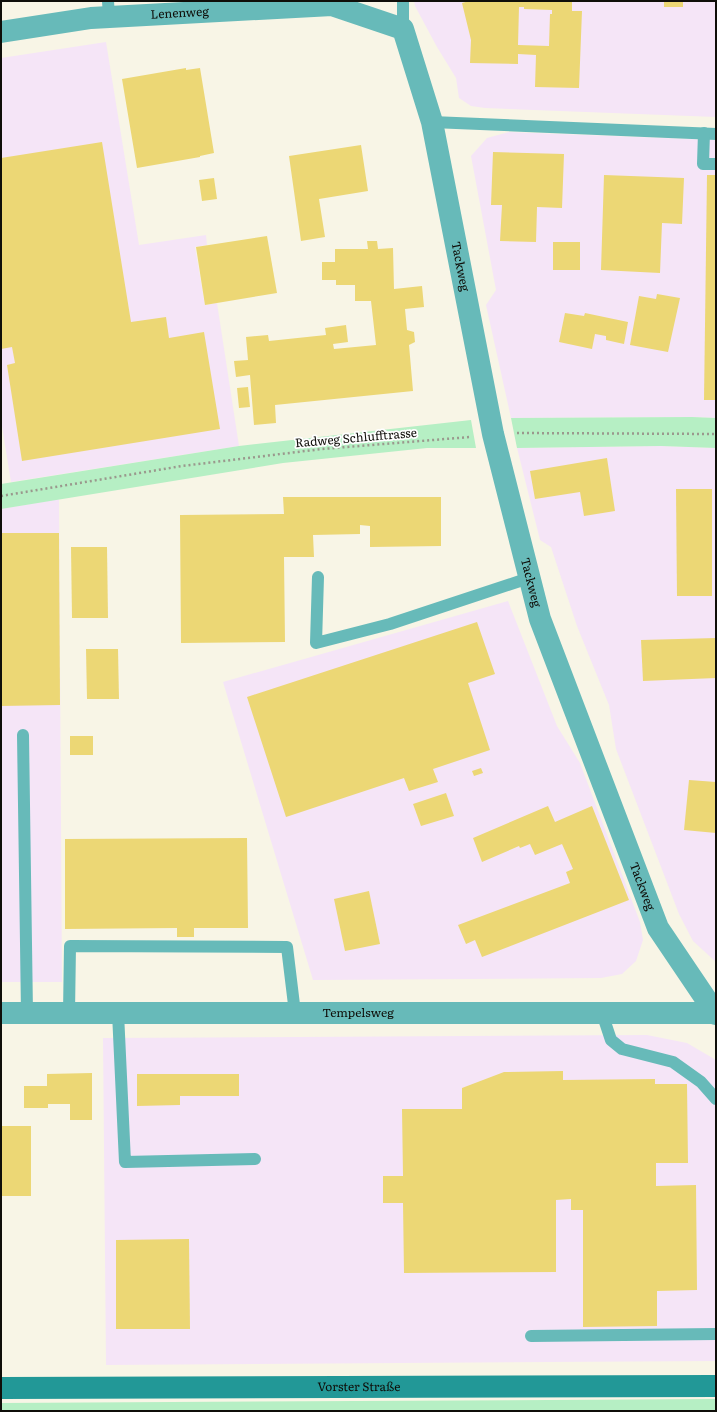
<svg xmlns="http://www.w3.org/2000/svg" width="717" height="1412" font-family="Literata,serif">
<rect width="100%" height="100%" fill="#f8f5e6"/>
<g fill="#f5e5f7">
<path d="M414,1H716V117L485,108L471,106L459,98L456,78L437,47L415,6Z"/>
<path d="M106,42L139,245L206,235L207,245L195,247L205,305L217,303L239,446L11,482L1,420V58Z"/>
<path d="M509,132L716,140V418L692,417L511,418L486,305L496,290L471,156L487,138Z"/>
<path d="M661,446L716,448V962L693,941L679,914L616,749L609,705L577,626L551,547L540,540L517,448Z"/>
<path d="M59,499L62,982H1V509Z"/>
<path d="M508,601L557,726L580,763L640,922L643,940L636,961L622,974L601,978L313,980L223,682Z"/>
<path d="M647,1035L687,1043L716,1060V1361L106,1365L103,1038Z"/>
</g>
<g fill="#b6efc4">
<path d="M692,417L716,418V448L661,446L517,448L511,418Z"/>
<path d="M471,420L476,448H427L283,463L1,509V484L239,446Z"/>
<path d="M716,1399V1411H1V1403Z"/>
</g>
<g fill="#ecd775" fill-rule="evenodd">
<path d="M469,1H572V11H582L579,88L535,87L536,55L518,54V64L470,63L471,40L462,3ZM519,7H524V9L552,10V14H550L549,46L518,45Z"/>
<rect x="664" y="1" width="19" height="6"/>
<path d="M186,68V70L200,68L214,153L200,156V157L137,168L122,79Z"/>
<path d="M102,142L131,322L166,317L169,338L204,332L220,429L22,461L7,365L15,363L12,347L1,349V158Z"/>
<path d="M361,145L368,191L319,199L325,237L301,241L289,156Z"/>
<path d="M493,152L564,154L562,208L537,207L536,242L500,241L502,205H491Z"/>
<path d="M604,175L684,178L682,224L662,223L660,273L601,270Z"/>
<path d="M707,175H716V400H704Z"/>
<path d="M214,178L217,199L202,201L199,180Z"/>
<path d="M267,236L277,293L205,305L196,247Z"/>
<path d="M367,241H377L378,249L393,248L394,289L422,286L424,307L405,309L407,330L414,332L415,342L409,345L413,391L275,405L276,423L254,425L250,375L236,377L234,361L248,360L246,337L268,335L269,341L326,335L325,328L346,325L348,342L333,344L334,349L376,345L371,301H355V285H336V280H322V262H335V249H368Z"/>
<rect x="553" y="242" width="27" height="28"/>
<path d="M657,294L680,298L668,352L630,345L639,296L656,299Z"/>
<path d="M565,313L584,316L585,313L628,322L624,344L606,340V336L595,334L592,349L559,342Z"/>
<path d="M248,387L250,407L239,408L237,388Z"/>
<path d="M607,458L615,511L584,516L580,492L535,499L530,471Z"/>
<path d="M676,489H712V596H677Z"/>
<path d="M283,497H441V546L370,547V526L360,525V534L313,535L314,557H284L285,642L181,643L180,515L284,514Z"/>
<path d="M1,533H59L60,705L1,706Z"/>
<path d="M71,547H107L108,618H72Z"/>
<path d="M477,622L495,674L468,683L490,750L433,769L438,782L409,791L404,778L286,817L247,697Z"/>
<path d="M716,638V678L643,681L641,640Z"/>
<path d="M86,649H118L119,699H87Z"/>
<rect x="70" y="736" width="23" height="19"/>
<path d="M481,768L483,773L474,776L472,771Z"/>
<path d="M689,780L716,782V833L684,830Z"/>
<path d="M446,793L454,816L421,826L413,804Z"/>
<path d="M548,806L555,822L592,806L629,900L482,957L475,940L466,944L458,925L570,883L566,872L573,869L562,844L535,855L530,844L520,848L519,846L482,862L473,838Z"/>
<path d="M247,838L248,928H194V937H177V928L65,929V839Z"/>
<path d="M369,891L380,944L345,951L334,899Z"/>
<path d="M563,1071V1080L655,1079V1084H687L688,1163H656V1186L696,1185L697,1290L657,1291V1326L583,1327V1210H571V1199L556,1200V1272L404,1273L403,1203H383V1176H403L402,1109H462V1088L504,1072Z"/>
<path d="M92,1073V1120H70V1104H48V1108H24V1086H47V1074Z"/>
<path d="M137,1074H239V1096H180V1105L137,1106Z"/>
<rect x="1" y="1126" width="30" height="70"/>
<path d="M189,1239L190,1329H116V1240Z"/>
</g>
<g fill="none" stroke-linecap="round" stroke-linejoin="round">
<g stroke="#9a988d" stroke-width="2.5" stroke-dasharray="2 3" stroke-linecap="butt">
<path d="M517,433L716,434"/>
<path d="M1,496L182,466L322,449L470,437"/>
</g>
<g stroke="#67bab9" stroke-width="12">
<path d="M108,1L109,17"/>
<path d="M403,1V29"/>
<path d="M432,122L716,134"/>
<path d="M704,133L703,164H716"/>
<path d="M318,577L316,643L390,624L529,578"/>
<path d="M23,735L27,1013"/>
<path d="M69,1013L70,946L287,947L295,1013"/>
<path d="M118,1013L125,1162L255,1159"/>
<path d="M602,1013L611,1040L622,1049L673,1062L701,1082L716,1099"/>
<path d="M531,1336L716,1334"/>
</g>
<g stroke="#67bab9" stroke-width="22">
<path id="s1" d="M1,32L91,18L332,5L403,29L432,122L493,434L540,619L658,928L716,1014"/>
<path id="s2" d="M1,1013H716"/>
</g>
<path stroke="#229897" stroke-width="22" id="s3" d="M1,1388L716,1386"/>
</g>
<g text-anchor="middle" stroke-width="3.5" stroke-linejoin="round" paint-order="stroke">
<g font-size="12" fill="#0f0e09" stroke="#fff">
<text dy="4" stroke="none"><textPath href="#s1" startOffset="180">Lenenweg</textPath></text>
<text dy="4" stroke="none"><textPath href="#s1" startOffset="652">Tackweg</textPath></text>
<text transform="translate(356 438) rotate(-5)" y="4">Radweg Schlufftrasse</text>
<text dy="4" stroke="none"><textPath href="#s1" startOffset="976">Tackweg</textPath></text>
<text dy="4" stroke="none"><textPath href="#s1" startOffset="1300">Tackweg</textPath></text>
<text dy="4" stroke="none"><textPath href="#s2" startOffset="357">Tempelsweg</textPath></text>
<text dy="4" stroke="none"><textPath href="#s3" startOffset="358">Vorster Straße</textPath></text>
</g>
</g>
<rect width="717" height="1412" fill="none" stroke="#0f0e09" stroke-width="4"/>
</svg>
